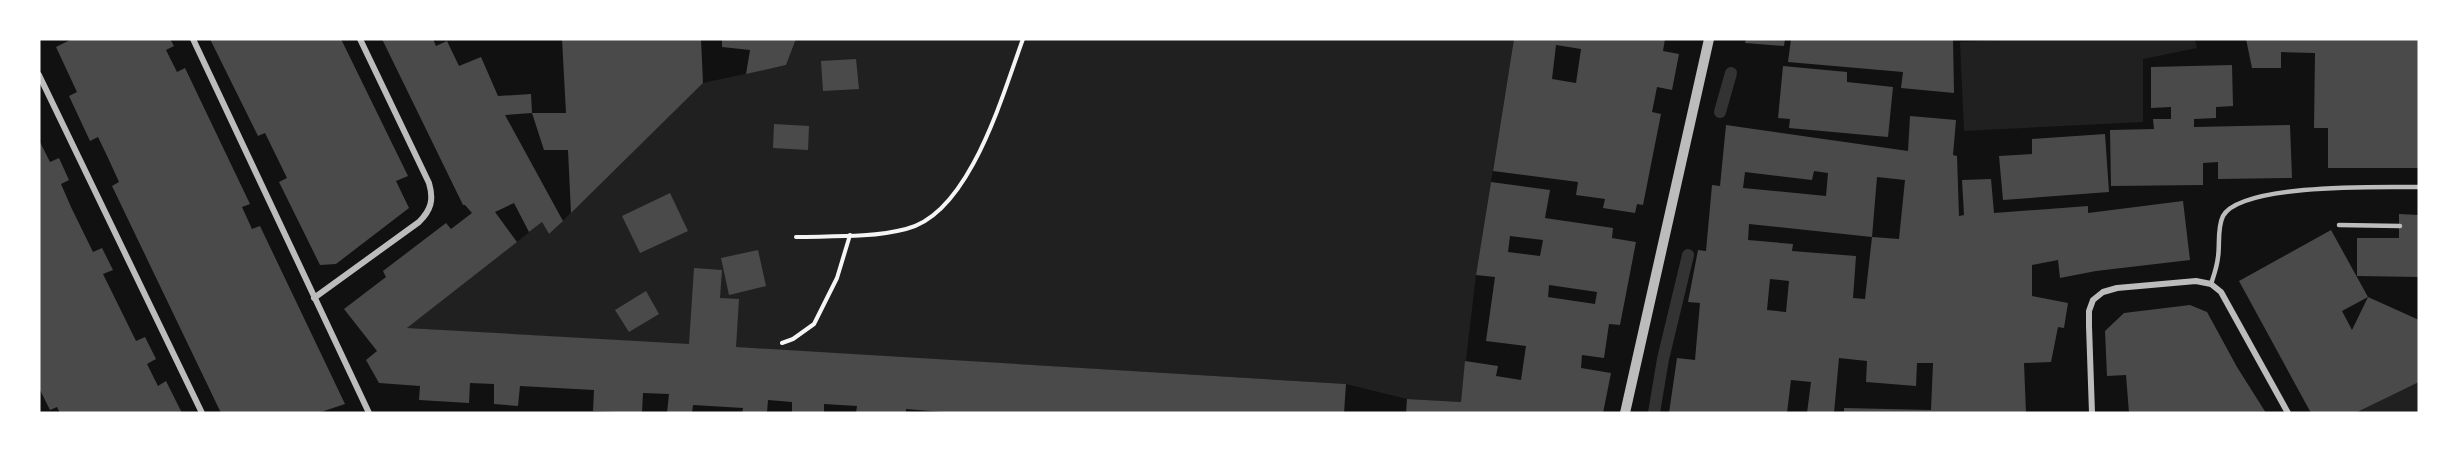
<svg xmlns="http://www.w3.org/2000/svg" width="2458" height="452" font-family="Lora,serif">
<rect width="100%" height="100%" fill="#111"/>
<g fill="#202020">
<path d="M796,39H1514L1476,275L1461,402L1407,399L1346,384L407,328L542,222L549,234L703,83L786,65Z"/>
<path d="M2021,39H2195L2197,48L2143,59V122L1964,131L1960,42Z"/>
<path d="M2419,382V413H2355L2364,408Z"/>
</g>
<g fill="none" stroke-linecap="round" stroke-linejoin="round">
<g stroke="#333" stroke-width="12">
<path d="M1720,112L1731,73"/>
<path d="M1654,413L1663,359L1688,255"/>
</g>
</g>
<g fill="#4a4a4a" fill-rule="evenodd">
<path d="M72,39H170L174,46L166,50L177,72L185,68L250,204L242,207L252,229L260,226L345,404L318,413H221L112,186L119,182L109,160L98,137L90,141L69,96L77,92L56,47Z"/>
<path d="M210,39H341L408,176L396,181L409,208L336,264L320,265L279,182L287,178L265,133L258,136Z"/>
<path d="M382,39H433L436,46L447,41L459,66L481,57L498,96L531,94L532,113L505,115L563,221L549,234L542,222L529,232L514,203L495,212L517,242L407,328L689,344L694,268L722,270L720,298L739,299L736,347L1346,384L1344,413H955L906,409V413H856L857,406L824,404V413H792V402L768,400L767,413H742L743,408L693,405L692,413H667L669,394L643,393L642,413H637L593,411L594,390L520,386L518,406L494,404V384L470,383L469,403L419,400L420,386L379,383L366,360L377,351L344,309L386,277L383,271L446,223L451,229L472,213L465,205H463Z"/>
<path d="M562,39H701L703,83L571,213L568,150H544L532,113H566Z"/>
<path d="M722,39H796L786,65L746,74L750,50L722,47Z"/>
<path d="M1514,39H1665L1663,51L1679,54L1672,90L1657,87L1652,112L1661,114L1643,205L1637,204L1635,213L1603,208L1605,199L1576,195L1578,182L1493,171ZM1556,45L1581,49L1576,83L1552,79Z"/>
<path d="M1746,39H1785L1784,46L1745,43Z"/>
<path d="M1791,39H1953L1954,93L1901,88L1903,72L1788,62Z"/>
<path d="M2246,39H2419V168H2328V128H2314L2315,53L2281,52V68H2252Z"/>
<path d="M856,59L859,89L823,91L821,61Z"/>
<path d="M2232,65L2233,106L2216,107V118L2194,119V127L2290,125L2292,178L2218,179V162L2203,163V185L2111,186L2110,130L2154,129L2153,119H2171V107L2151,108V67Z"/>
<path d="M1783,66L1847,72V82L1893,87L1888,137L1789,128L1790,119L1778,118Z"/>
<path d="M1910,116L1956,120L1953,155L1957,156L1959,216L1964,215L1962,180L1991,179L1994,213L2088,206V213L2183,201L2190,260L2096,271L2060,278L2058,260L2032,265V296L2068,303L2064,328L2058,327L2051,362L2024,363L2026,413H1844V408L1931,410L1933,363H1917L1916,386L1866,382L1867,361L1839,358L1834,413H1807L1811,382L1791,380L1787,413H1669L1677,358L1695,360L1700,303L1688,302L1698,250L1706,251L1712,185L1720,186L1726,125L1908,151ZM1814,171L1828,173L1826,196L1743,188L1745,172L1812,180ZM1877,177L1905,180L1899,239L1872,237L1865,299L1853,298L1856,256L1792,251L1793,244L1748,240L1749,224L1872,237ZM1770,279L1789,281L1786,312L1767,310Z"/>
<path d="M774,124L809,126L808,150L773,148Z"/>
<path d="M2105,134L2109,192L2003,200L1999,156L2032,154V139Z"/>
<path d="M39,140L50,162L59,158L69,180L61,184L71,207L93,252L102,248L113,270L103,274L136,341L145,337L156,359L147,364L158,386L166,381L182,413H60L57,407L50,410L39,388Z"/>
<path d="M1491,182L1550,190L1545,218L1613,228L1612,238L1636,242L1620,325L1609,324L1604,358L1582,355L1581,368L1611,373L1603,413H1406L1407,399L1461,402L1465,361L1498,366L1496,376L1521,380L1526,346L1486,341L1495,277L1476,275ZM1510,236L1543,240L1540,256L1508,252ZM1549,285L1597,292L1595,304L1548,297Z"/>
<path d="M670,193L688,231L640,253L622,216Z"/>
<path d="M2399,214L2419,215V277L2357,276V238H2399Z"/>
<path d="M2331,230L2368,297L2419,320V382L2355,413H2311L2239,281ZM2368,297L2352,330L2342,311Z"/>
<path d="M758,250L766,286L729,295L721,258Z"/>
<path d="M646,291L659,314L629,332L615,310Z"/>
<path d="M2190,305L2207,312L2237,367L2266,413H2129L2126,375L2107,376L2105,331L2124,313Z"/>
</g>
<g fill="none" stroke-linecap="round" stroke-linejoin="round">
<g stroke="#f5f5f5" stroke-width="4">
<path d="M796,237C832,236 871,238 906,229C970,214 1003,93 1023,39"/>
<path d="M782,343L793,339L814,324L837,278L850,235"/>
</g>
<g stroke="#bcbcbc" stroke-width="4.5">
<path d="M2339,225L2400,226"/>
<path d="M2211,284C2214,275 2217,267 2218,257C2220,245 2217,228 2223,216C2241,183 2383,187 2419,187"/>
</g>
<g stroke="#bcbcbc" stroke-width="6">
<path d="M193,39L369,413"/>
<path d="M39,75L202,413"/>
<path d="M314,298L419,222C431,210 434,200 429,183L360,39"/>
<path d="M2092,413L2089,326V311L2093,300L2103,292L2117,288L2196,281L2211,284L2221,292L2288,413"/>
</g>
<path stroke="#bcbcbc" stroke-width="10" d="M1625,413L1709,39"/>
</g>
<rect width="2458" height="452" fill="none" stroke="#ffffff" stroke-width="81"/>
</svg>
